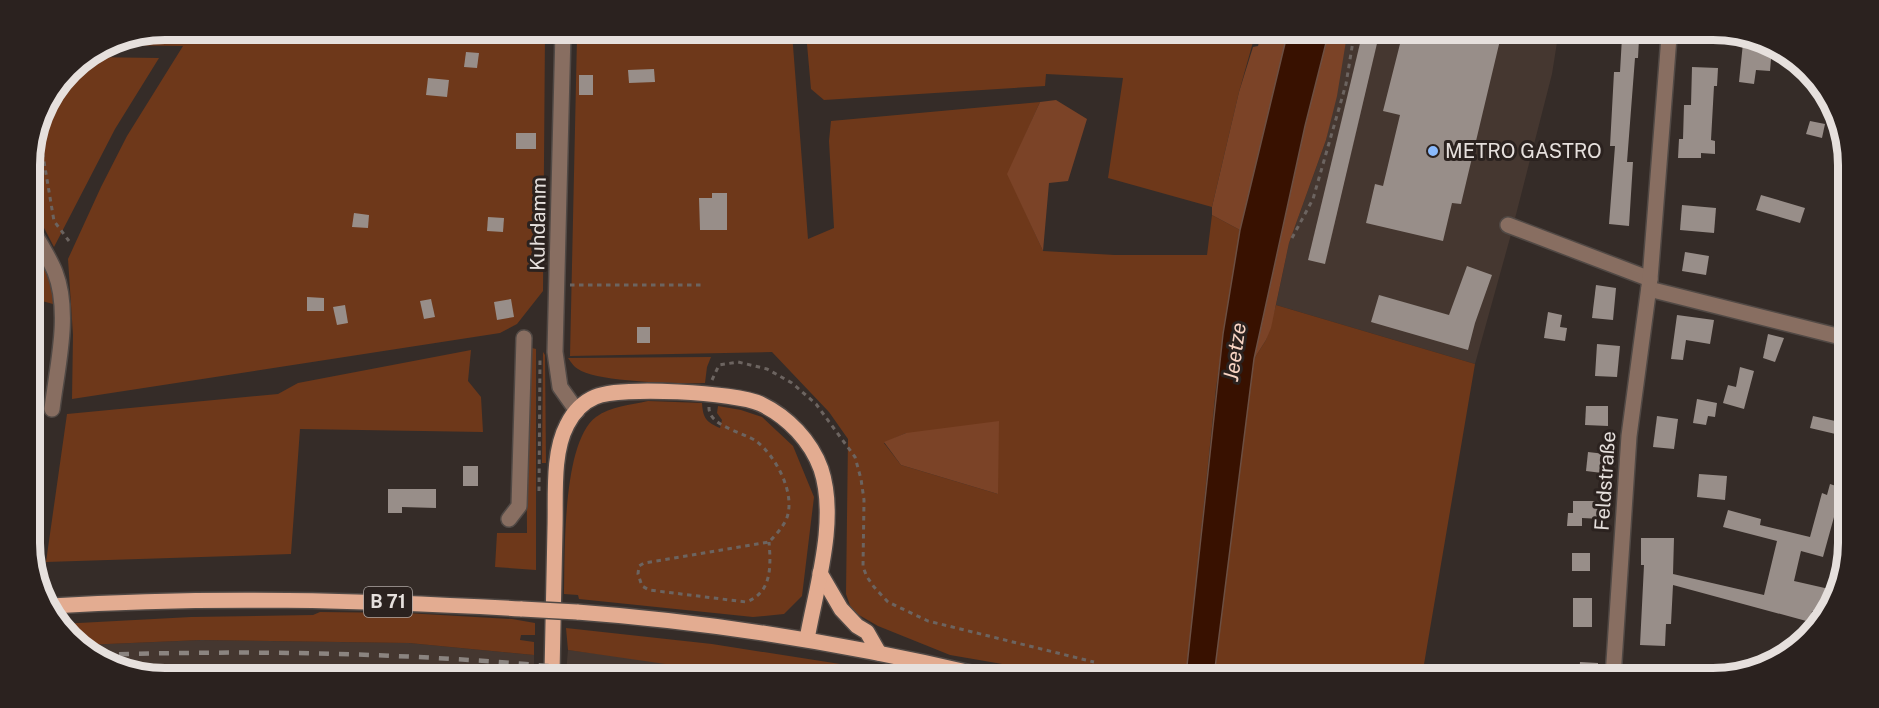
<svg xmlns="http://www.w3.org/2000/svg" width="1879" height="708" font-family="'Public Sans',sans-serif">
<rect width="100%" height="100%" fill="#352c28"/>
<g fill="#453730">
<path d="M1347,35L1558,36L1552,74L1510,238L1475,364L1276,305L1289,243L1326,140Z"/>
<path d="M201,640L409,643L534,655V673L289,672L244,669L123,671L84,645Z"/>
<path d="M568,650L701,667L735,674L566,673Z"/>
</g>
<g fill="#6e381a" fill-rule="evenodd">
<path d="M166,30L545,32L543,291L517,324L500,333L72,399L73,335L68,259L101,187L127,136L183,46L106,45L114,40Z"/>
<path d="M684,32L792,33L808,239L834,228L829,141L831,121L1040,102L1008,174L1043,251L1115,255H1207L1212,215L1240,230L1216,388L1186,675H1046L1008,665L950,655L878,626L852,611L846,594L848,439L829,412L772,352L570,356L577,37C603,39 663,47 684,32ZM906,433L998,494L901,465L884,443Z"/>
<path d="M806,33L1255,35L1239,92L1212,207L1108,178L1123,78L1046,74L1045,86L824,100L811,89Z"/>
<path d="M87,57L159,58L115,129L54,247L31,203L30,157L44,106L76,64Z"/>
<path d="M31,239L52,287L53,304L31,298Z"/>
<path d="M1276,305L1475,364L1422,676H1214L1254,359L1266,340Z"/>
<path d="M532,348L536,349V570L495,567L497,533H527L526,360Z"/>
<path d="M471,350L468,381L481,397L483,432L300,429L291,554L46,562L67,414L278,394L298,383Z"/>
<path d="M543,352L545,355L546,463H542Z"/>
<path d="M711,357L707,367L705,383C681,384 595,382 578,369C574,367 571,362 568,358Z"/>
<path d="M31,373L43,375L32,463Z"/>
<path d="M648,401L702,403C703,418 706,422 720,428L722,420L717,413L718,406L741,410L762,417L793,446L814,497L802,596L784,614L753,617L579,599L578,595L564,594C565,554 562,442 596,417C611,406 630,405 648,401Z"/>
<path d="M320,612L406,613L512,619L535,623V635H521L520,640L534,642V655L409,643L201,640L84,645L64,632L60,624L191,617L313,615Z"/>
<path d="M566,628L712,644L904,674H735L568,650Z"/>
<path d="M244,669L289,672L141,671H145Z"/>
</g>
<g fill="#7b4327">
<path d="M1261,35H1287L1240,230L1212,215V207L1239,92L1253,47L1258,46Z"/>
<path d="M1328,35H1347L1337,96L1326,140L1289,243L1271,328L1266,340L1254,359L1305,126Z"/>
<path d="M1056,100L1087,119L1068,181L1049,183L1043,251L1007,174L1040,102Z"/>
<path d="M999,421L998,494L901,465L884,442L906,433Z"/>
</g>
<path fill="#381100" stroke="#6c4f42" stroke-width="1.5" d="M1287,35H1328L1305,126L1254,359L1214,676L1186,675L1223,334L1240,230Z"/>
<g fill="#988e89">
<path d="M1362,35H1379L1325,264L1308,260Z"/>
<path d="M1402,36H1501L1461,204L1452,203L1443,241L1366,223L1375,184L1383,186L1400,115L1383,111Z"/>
<path d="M1622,37H1639V39L1638,58H1635L1627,162H1633L1629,226L1609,224L1615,146H1610L1614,72H1620Z"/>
<path d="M1749,37H1756L1772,47L1770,71L1756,70L1754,84L1739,82L1743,43H1749Z"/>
<path d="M466,52L479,53L477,68L464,67Z"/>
<path d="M1692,67L1718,68L1717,86H1714L1711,140L1715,141V154L1701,153V158H1678L1679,139H1683L1684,105H1691Z"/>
<path d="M654,69L655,82L629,83L628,70Z"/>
<rect x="579" y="75" width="14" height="20"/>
<path d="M428,78L449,80L447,97L426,95Z"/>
<path d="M1810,121L1825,124L1822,138L1806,134Z"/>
<rect x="516" y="133" width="20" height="16"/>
<path d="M712,193H727V230H700L699,198H712Z"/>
<path d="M1761,195L1805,208L1800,223L1756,210Z"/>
<path d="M1682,205L1716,208L1714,233L1680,230Z"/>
<path d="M354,213L369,215L368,228L352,227Z"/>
<path d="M488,217L504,218L503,232L487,231Z"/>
<path d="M1685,252L1709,256L1706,275L1682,271Z"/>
<path d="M1467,266L1492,275L1475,323L1468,350L1371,322L1379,295L1449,315Z"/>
<path d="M1596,285L1616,288L1613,320L1592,318Z"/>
<path d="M307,297L324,298V311H307Z"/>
<path d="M431,299L435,317L424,319L420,301Z"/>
<path d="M511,299L514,317L497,320L494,302Z"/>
<path d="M345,305L348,323L337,325L333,307Z"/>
<path d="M1548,312L1562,315L1560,327L1567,328L1565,341L1544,338Z"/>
<path d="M1677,315L1714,320L1710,344L1686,340L1683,360L1671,359Z"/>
<rect x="637" y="327" width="13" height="16"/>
<path d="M1768,334L1784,338L1775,362L1763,358Z"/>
<path d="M1597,344L1620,346L1617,377L1595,376Z"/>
<path d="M1740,367L1754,371L1744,409L1723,403L1728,385L1736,387Z"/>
<path d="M1697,399L1717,403L1715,417L1708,416L1706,425L1693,423Z"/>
<path d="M1586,406H1608V426L1585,425Z"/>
<path d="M1657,416L1678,419L1674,449L1653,447Z"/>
<path d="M1813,416L1844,423V436L1810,428Z"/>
<path d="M1588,452L1605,454L1602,473L1586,471Z"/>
<rect x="463" y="466" width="15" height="20"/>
<path d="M1699,474L1727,476L1725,500L1697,497Z"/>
<path d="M1830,484L1842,488L1823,557L1801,551L1794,581L1838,591L1822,613L1812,611L1810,622L1673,585L1671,624H1666L1665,646L1640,645L1644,565H1641V538H1674L1673,574L1764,595L1777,541L1723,527L1728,510L1761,519L1760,525L1810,537L1822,493L1827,495Z"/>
<path d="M388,489H436V508L402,507V513H388Z"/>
<path d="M1573,501H1603L1602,519L1582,518V526H1567L1568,513H1573Z"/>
<rect x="1572" y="553" width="18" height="18"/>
<rect x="1573" y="598" width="19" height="29"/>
<path d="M1580,662L1598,663V677H1579Z"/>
</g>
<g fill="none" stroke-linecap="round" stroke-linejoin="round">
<g stroke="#514945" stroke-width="18">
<g id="minor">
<path d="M563,32L555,352L560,387L577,411"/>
<path d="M1508,225L1650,279"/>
<path d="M31,228C39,242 49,257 55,272C71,313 57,367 52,409"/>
<path d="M1649,289L1845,338"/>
<path d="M509,519L519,506L524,338"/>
<path d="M1613,677L1629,436L1650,279L1669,37"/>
</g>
</g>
<g stroke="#514945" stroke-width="18">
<g id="major">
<path d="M820,573L841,609L857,626L867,632L879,653"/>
<path d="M51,606C209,596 365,600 522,609"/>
<path d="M577,612C713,622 847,644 980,675"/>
<path d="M552,673C553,624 554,576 555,528C556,497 552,453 567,425C573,413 583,402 595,397C621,386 735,392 761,404C788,417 811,441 821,469C838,520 816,588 807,639"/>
</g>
</g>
<g stroke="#6c6460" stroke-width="3" stroke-dasharray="4.5 4.5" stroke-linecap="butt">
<path d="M38,126L54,221L69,241"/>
<path d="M1292,238L1313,199L1346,84L1354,35"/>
<path d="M570,285H703"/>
<path d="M712,380L719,365L738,362L767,369L792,383L816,404L855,457L861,479L864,500L863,567L867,577L874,587L888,602L928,621L1094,662"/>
<path d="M709,407C708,426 743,432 756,441C776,456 797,495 786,520C782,528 775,536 769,542L644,563L639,566L638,574L642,586L649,590L746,602C772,593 771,566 769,542"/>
<path d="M539,491L540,359"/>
</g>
<use href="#minor" stroke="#886e61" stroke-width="15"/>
<use href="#major" stroke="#e3ac91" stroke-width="15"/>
<path stroke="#8b8480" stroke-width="4.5" stroke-dasharray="10 10" stroke-linecap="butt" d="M99,655C273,649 446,654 619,673"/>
<g stroke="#514945" stroke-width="18" stroke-linecap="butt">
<path id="major-bridge" d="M522,609L577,612"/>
</g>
<use href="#major-bridge" stroke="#e3ac91" stroke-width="15"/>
</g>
<circle fill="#8abafc" stroke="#2b221f" stroke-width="2" cx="1433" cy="151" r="6"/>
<g text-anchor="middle" stroke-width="6" stroke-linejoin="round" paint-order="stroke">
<rect fill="#2b221f" stroke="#aea7a4" stroke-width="1.5" x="364" y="587" width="48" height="30" rx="4.5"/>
<g font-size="18" font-weight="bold" fill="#e6e0dd">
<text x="388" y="608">B 71</text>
</g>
<g font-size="20" fill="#e6e0dd" stroke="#2b221f" text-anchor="start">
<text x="1445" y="158">METRO GASTRO</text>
</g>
<g font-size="20" fill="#e6e0dd" stroke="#2b221f">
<text transform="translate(538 224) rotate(-89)" y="7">Kuhdamm</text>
<text transform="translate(1605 481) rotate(-86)" y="7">Feldstraße</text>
</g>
<g font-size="21" font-style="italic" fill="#f9d5c4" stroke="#2b221f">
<text transform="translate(1235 352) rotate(-82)" y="7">Jeetze</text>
</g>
</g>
<path d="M0 0H1879V708H0ZM165 40H1713A125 125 0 0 1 1838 165V543A125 125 0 0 1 1713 668H165A125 125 0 0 1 40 543V165A125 125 0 0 1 165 40Z" fill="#2b221f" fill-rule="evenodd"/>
<path fill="none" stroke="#e6e0dd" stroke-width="8" d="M165 40H1713A125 125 0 0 1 1838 165V543A125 125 0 0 1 1713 668H165A125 125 0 0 1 40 543V165A125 125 0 0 1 165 40Z"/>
</svg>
